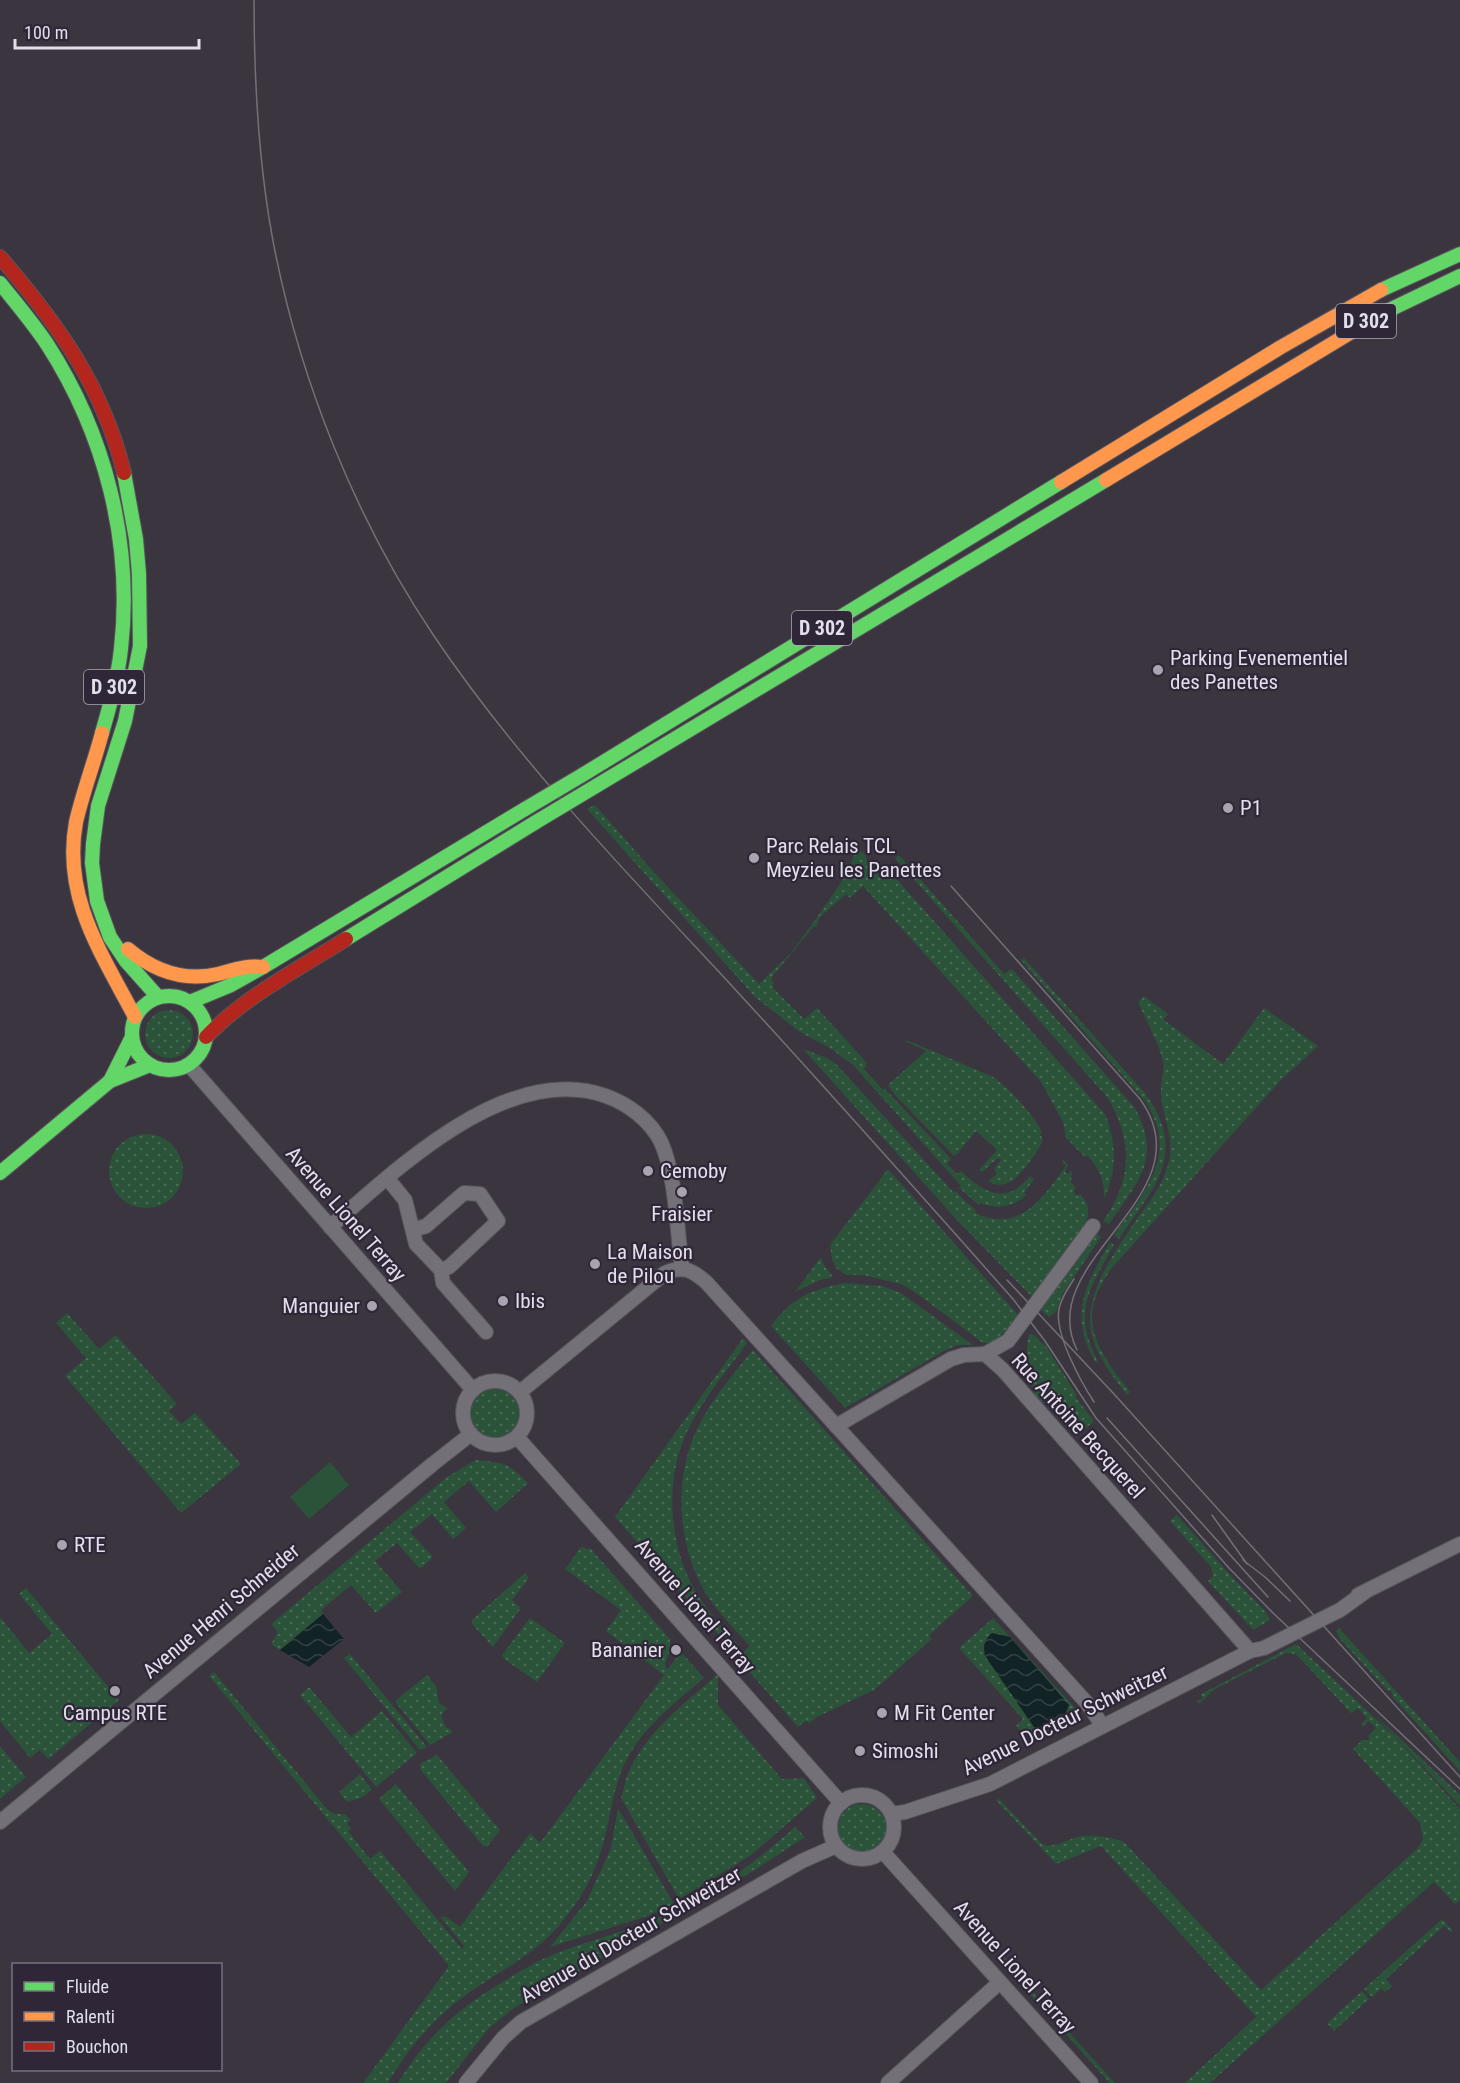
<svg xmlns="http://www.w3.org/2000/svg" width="1460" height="2083" font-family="'Roboto Condensed',sans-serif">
<defs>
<pattern id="grass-dots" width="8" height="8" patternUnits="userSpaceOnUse" patternTransform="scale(1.5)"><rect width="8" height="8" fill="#2a5339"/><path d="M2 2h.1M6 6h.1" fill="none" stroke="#496b56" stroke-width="1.8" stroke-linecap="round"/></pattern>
<pattern id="water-waves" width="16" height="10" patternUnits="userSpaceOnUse" patternTransform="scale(1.5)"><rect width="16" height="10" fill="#122325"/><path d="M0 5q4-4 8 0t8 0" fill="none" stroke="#344245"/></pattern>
</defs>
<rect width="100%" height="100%" fill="#3a353f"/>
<g fill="url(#grass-dots)">
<path d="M595,805L652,870L759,984L791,953L818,916L842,881L852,861L854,846L865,854L869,866L893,875L1105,1114C1117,1144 1117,1170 1104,1199C1105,1181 1100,1169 1087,1155L1085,1157L1066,1138L1063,1122L1041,1082L863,886L850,898L846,894L819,918L816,927L814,926L771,978L774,984L772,987L804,1019L817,1008L867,1063L864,1069L883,1090L885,1089L951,1159L947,1164L957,1174L961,1171C984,1193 1006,1206 1030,1176L1034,1179L1024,1193L1026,1195C1014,1207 997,1210 981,1203L979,1205L959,1188L961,1186L854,1066L833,1050L800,1032L755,997L587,809Z"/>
<path d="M899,855L1004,974L1012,969L1135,1108C1163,1159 1137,1183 1109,1224L1103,1221C1133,1180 1133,1139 1107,1097L895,858Z"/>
<path d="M1024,958L1145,1093C1189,1154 1154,1187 1119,1239L1114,1235C1145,1191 1180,1155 1145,1101L1021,960Z"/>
<path d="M1144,996L1168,1014L1164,1020L1223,1064L1264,1008L1318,1046L1282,1079L1110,1270C1105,1279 1098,1289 1095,1299C1083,1335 1110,1365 1130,1392L1127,1395C1114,1378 1098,1358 1092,1336C1081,1295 1117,1249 1139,1216C1151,1200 1163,1184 1168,1165C1176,1137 1162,1119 1161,1093C1160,1083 1165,1070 1163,1061C1158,1041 1146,1021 1138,1002Z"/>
<circle cx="169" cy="1034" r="24"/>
<path d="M903,1040L914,1043L993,1077C1008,1087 1034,1115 1042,1132L1040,1135L1042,1137V1143C1031,1159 1012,1197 988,1181L997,1174L994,1169L1001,1160L998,1158L982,1172L979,1170L997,1150L976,1131L957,1154L954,1156L894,1094L888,1085L926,1051Z"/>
<path d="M803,1049L827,1058L837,1065L954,1193L956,1191L967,1203L976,1210L975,1213C1021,1234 1043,1197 1066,1166L1062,1162L1063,1160L1068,1165L1065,1172L1068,1174L1072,1170L1071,1182L1076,1188L1073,1191L1077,1196L1080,1194C1090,1206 1090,1212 1085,1226L1033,1298L957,1220Z"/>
<circle cx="146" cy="1171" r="37"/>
<path d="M888,1169L1019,1316L994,1343H983L916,1293L901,1284L863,1275H846L836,1268L832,1259L830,1245Z"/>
<path d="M1096,1233L1101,1237L1063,1293L1056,1312L1049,1317L1039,1308Z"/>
<path d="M1110,1242L1114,1245C1089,1290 1072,1311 1098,1362L1096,1363C1068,1315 1085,1286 1110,1242Z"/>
<path d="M821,1257L824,1265L833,1277L820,1280L795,1292Z"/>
<path d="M844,1283L882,1286L901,1293L973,1345H957L944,1351L845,1408L771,1326C792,1298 810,1290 844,1283Z"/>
<path d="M67,1313L99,1349L116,1335L177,1404L169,1411L181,1424L195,1413L241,1464L181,1513L65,1376L86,1358L56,1323Z"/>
<path d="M1030,1333L1038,1338L1040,1342L1046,1346L1076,1394V1398L1094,1421L1085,1429L1060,1401L1054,1409C1048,1405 1038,1400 1035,1394C1028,1383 1024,1344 1030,1333Z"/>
<path d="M743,1338L747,1343C726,1372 701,1401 686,1434C665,1480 669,1541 692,1585C703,1607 723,1627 739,1646L733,1651L615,1517Z"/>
<path d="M753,1350L973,1596L929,1635L932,1639L874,1690L817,1717L809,1723L806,1721L798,1727L737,1658L750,1646C732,1626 711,1606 699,1581C677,1534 675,1476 697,1429C711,1400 733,1374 753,1350Z"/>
<circle cx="495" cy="1413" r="24"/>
<path d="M476,1460C505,1463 507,1462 528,1483L496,1512L469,1481L444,1502L466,1528L453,1539L432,1514L410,1532L433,1557L420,1569L397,1543L375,1561L402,1592L376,1613L351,1585L321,1610L323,1614L280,1650L271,1644L278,1632L271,1624L447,1477Z"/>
<path d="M1177,1515L1231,1576L1265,1611L1270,1620L1253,1630L1208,1581L1213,1576L1211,1567L1170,1521Z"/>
<path d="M582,1546L588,1550L590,1548L670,1639V1649L665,1664L667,1670L681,1652L704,1678C674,1704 641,1728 624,1765C612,1792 610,1820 602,1848C595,1871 584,1894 569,1913C537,1957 496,1971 455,2003C428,2025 405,2053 388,2083H363L449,1966L209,1676L214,1672L327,1809L332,1813L346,1815L350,1820L347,1823L351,1829L348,1831L370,1859L380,1851L462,1949L464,1946L441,1918L445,1916L460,1927L530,1833L540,1843L664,1675L606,1631L621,1610L565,1569Z"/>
<path d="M525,1573L529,1578L512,1600L521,1608L493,1647L472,1624V1620Z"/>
<path d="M26,1588L119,1700L48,1759L40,1750L30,1758L0,1721V1617L29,1653L52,1634L19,1594Z"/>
<path d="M530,1618L565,1643L537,1682L504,1659L502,1655Z"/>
<path d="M993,1618L1076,1709L1078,1716L1037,1739L1033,1733L1025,1736L1016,1726L1023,1719L959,1648Z"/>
<path d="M1339,1628L1460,1762V1771L1392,1696L1393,1694L1390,1690L1388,1691L1340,1639L1336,1631Z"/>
<path d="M1296,1644L1393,1735L1460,1809V1900L1455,1904L1434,1882L1210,2083H1185L1256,2017L1101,1846L1056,1864L996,1800L999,1799L1043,1845C1056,1847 1065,1841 1077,1837C1088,1834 1116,1837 1125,1843L1261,1990L1418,1848L1423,1839L1420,1823L1353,1749L1362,1740H1369V1735L1376,1728L1369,1721L1363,1726L1361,1724L1367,1718L1358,1708L1351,1713L1296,1654L1286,1653L1215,1689L1199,1704L1197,1701L1203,1698L1201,1694Z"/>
<path d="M350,1654L427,1747L420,1750L344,1658Z"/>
<path d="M718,1674V1705L782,1779L804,1778L817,1798L751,1855L679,1899L621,1798C624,1789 625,1779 629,1771C648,1730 685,1703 718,1674Z"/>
<path d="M427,1675L436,1686L439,1703L447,1708L441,1715L445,1726L453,1732L430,1745L396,1703V1700Z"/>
<path d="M309,1687L351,1737L382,1711L417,1753L376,1787L300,1695Z"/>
<path d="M1372,1712L1460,1795V1806Z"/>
<path d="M0,1746L26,1777L0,1799Z"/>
<path d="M437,1755L500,1830L487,1847L483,1846L420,1769L421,1763Z"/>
<path d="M360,1774L372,1790L361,1798L347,1802L339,1792Z"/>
<path d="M396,1784L469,1872L455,1891L379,1799Z"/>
<circle cx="862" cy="1828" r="24"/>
<path d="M618,1808L674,1904L647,1916L550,1947L587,1901L611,1848Z"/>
<path d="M795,1827L805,1837L758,1868L514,2008L489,2028L446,2083H398C429,2033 459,2008 509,1978C527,1967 545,1957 565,1950C595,1939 626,1931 655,1919C708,1896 753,1865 795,1827Z"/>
<path d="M1442,1919L1453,1931L1451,1932L1444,1926L1386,1979L1392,1986L1385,1992L1381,1989L1372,1997L1364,1989Z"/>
<path d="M1001,1953L1022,1976H1027L1034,1983L1030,1989L1115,2083H1110L996,1957Z"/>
<path d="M1362,1991L1369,1999L1334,2031L1327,2023Z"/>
</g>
<path fill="#2a5339" d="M330,1462L349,1485L309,1519L290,1497Z"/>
<g fill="url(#water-waves)">
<path d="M323,1614L344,1639L309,1667L280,1650Z"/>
<path d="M992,1633L1010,1637L1069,1705L1065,1715L1044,1729L1034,1727L985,1656C983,1645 984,1640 992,1633Z"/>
</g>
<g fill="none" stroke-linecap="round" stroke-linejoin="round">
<g stroke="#58545d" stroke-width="16">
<g id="street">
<path d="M189,1065L473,1390"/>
<path d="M387,1178L405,1200L416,1244L441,1270L443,1283L486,1332"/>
<path d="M330,1227C397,1169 508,1061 606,1096C628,1104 650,1120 661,1142C676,1175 677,1231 682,1268"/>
<path d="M413,1230L426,1226L464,1193L480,1194L498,1221L449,1267L441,1270"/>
<path d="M985,1354L1008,1341L1093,1226"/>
<circle cx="495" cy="1413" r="32"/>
<path d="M520,1392L665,1273C683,1265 692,1270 706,1282L1086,1702L1103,1726"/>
<path d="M836,1426L951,1359L964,1355L985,1354L1003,1370L1250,1651"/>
<path d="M517,1437L841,1803"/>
<path d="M1358,1595L1460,1544"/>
<circle cx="862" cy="1827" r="32"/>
<path d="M892,1814L905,1812L990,1784L1250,1651L1264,1648L1340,1610L1365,1592"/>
<path d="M0,1822L434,1463L471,1434"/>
<path d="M883,1852L1091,2083"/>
<path d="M466,2083L503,2038L521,2022L802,1861L836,1846"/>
<path d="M888,2083L1000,1982"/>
</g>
</g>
<g stroke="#58545d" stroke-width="16">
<g id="fast">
<path d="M0,283C16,303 33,323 47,344C105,434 133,542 121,649C118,677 110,705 102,733"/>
<path d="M1381,290L1460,254"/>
<path d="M1383,313L1460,276"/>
<path d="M124,473L136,539L139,574L140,646L125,721L98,806L93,844L92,863L97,901L110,937L126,961L158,997"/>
<path d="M584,774L1061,482"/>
<path d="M596,786L1106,480"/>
<path d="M346,939L536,822"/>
<circle cx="169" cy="1033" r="37"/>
<path d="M190,1002L231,985L263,967L525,809"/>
<path d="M110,1081L132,1037"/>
<path d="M0,1173L110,1081L150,1065"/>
</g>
</g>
<g stroke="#58545d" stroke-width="16">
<g id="slow">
<path d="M1106,480L1383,313"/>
<path d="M1061,482L1281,347L1381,290"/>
<path d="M102,733C94,763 83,792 76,822C62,897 102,954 135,1017"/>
<path d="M128,949C154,971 183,982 218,974C234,970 246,965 263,967"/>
</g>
</g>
<g stroke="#58545d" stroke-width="16">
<g id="jam">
<path d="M0,257C57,323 103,386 124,473"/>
<path d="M206,1037C245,996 299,969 346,939"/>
</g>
</g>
<use href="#street" stroke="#737077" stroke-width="14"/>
<use href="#fast" stroke="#63d668" stroke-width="14"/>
<use href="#slow" stroke="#ff974d" stroke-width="14"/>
<use href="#jam" stroke="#b3261e" stroke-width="14"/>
<g stroke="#737076" stroke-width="1.5">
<path d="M254,0C254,80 258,161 273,241C299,378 355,519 434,636C518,761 629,875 732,986C827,1089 920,1194 1013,1299L1045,1341L1096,1418L1229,1568L1273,1613L1460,1789"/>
<path d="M951,886L1140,1099C1210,1196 1032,1259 1077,1350"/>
<path d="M1074,1279C1068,1288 1061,1298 1059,1309C1054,1333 1081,1382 1094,1402"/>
<path d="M1007,1280L1114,1394L1460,1777"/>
<path d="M1107,1418L1268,1597"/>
<path d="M1212,1515L1247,1564"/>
<path d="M1243,1560L1265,1577L1290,1601"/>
</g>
<g stroke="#58545d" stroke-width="16" stroke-linecap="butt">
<g id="fast-bridge">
<path d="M525,809L584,774"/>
<path d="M536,822L596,786"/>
</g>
</g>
<use href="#fast-bridge" stroke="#63d668" stroke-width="14"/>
</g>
<g fill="#a8a3ae" stroke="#2f2738" stroke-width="2">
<circle cx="1158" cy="670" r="6"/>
<circle cx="1228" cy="808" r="6"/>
<circle cx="754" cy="858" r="6"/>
<circle cx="648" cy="1171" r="6"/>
<circle cx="682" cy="1192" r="6"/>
<circle cx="595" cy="1264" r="6"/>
<circle cx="503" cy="1301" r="6"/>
<circle cx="372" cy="1306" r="6"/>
<circle cx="62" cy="1545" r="6"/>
<circle cx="676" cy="1650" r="6"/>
<circle cx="115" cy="1691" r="6"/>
<circle cx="882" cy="1713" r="6"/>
<circle cx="860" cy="1751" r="6"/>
</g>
<g text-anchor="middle" stroke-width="4.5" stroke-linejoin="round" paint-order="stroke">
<g fill="#2f2738" stroke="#ada7b5" stroke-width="1.5">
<rect x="1336" y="304" width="60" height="34" rx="4.5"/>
<rect x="792" y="611" width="60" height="34" rx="4.5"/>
<rect x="84" y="670" width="60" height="34" rx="4.5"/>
</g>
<g font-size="20" font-weight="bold" fill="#e3deea">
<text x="1366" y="328">D 302</text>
<text x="822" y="635">D 302</text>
<text x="114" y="694">D 302</text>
</g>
<g font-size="21" fill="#e3deea" stroke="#2f2738" text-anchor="start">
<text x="1170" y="665">Parking Evenementiel<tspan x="1170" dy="24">des Panettes</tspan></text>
<text x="1240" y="815">P1</text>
<text x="766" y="853">Parc Relais TCL<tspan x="766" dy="24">Meyzieu les Panettes</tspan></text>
<text x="660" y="1178">Cemoby</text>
<text x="682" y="1221" text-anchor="middle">Fraisier</text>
<text x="607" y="1259">La Maison<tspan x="607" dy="24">de Pilou</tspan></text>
<text x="515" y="1308">Ibis</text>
<text x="360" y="1313" text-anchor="end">Manguier</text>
<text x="74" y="1552">RTE</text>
<text x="664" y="1657" text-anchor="end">Bananier</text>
<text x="115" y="1720" text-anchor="middle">Campus RTE</text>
<text x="894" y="1720">M Fit Center</text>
<text x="872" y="1758">Simoshi</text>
</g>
<g font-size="21" fill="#e3deea" stroke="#2f2738">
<text transform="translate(346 1214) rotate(49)" y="7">Avenue Lionel Terray</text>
<text transform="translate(1078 1426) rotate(48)" y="7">Rue Antoine Becquerel</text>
<text transform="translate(695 1606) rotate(49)" y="7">Avenue Lionel Terray</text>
<text transform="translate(221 1611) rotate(-40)" y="7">Avenue Henri Schneider</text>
<text transform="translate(1065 1720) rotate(-26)" y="7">Avenue Docteur Schweitzer</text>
<text transform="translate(631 1935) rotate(-30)" y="7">Avenue du Docteur Schweitzer</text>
<text transform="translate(1015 1967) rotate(48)" y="7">Avenue Lionel Terray</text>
</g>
</g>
<rect x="12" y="1963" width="210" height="108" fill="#2f2738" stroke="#77707f" stroke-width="1.5"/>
<rect x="24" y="1982" width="30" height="9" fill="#63d668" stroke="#77707f" stroke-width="1.5"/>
<text x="66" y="1993" font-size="18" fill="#e3deea">Fluide</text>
<rect x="24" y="2012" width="30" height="9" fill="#ff974d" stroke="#77707f" stroke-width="1.5"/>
<text x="66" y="2023" font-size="18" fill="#e3deea">Ralenti</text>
<rect x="24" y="2042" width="30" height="9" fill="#b3261e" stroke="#77707f" stroke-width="1.5"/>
<text x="66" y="2053" font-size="18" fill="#e3deea">Bouchon</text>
<path d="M15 39v9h184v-9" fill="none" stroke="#e3deea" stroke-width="3"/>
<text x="24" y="39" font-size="18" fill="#e3deea" stroke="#2f2738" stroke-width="4.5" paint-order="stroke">100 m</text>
</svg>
